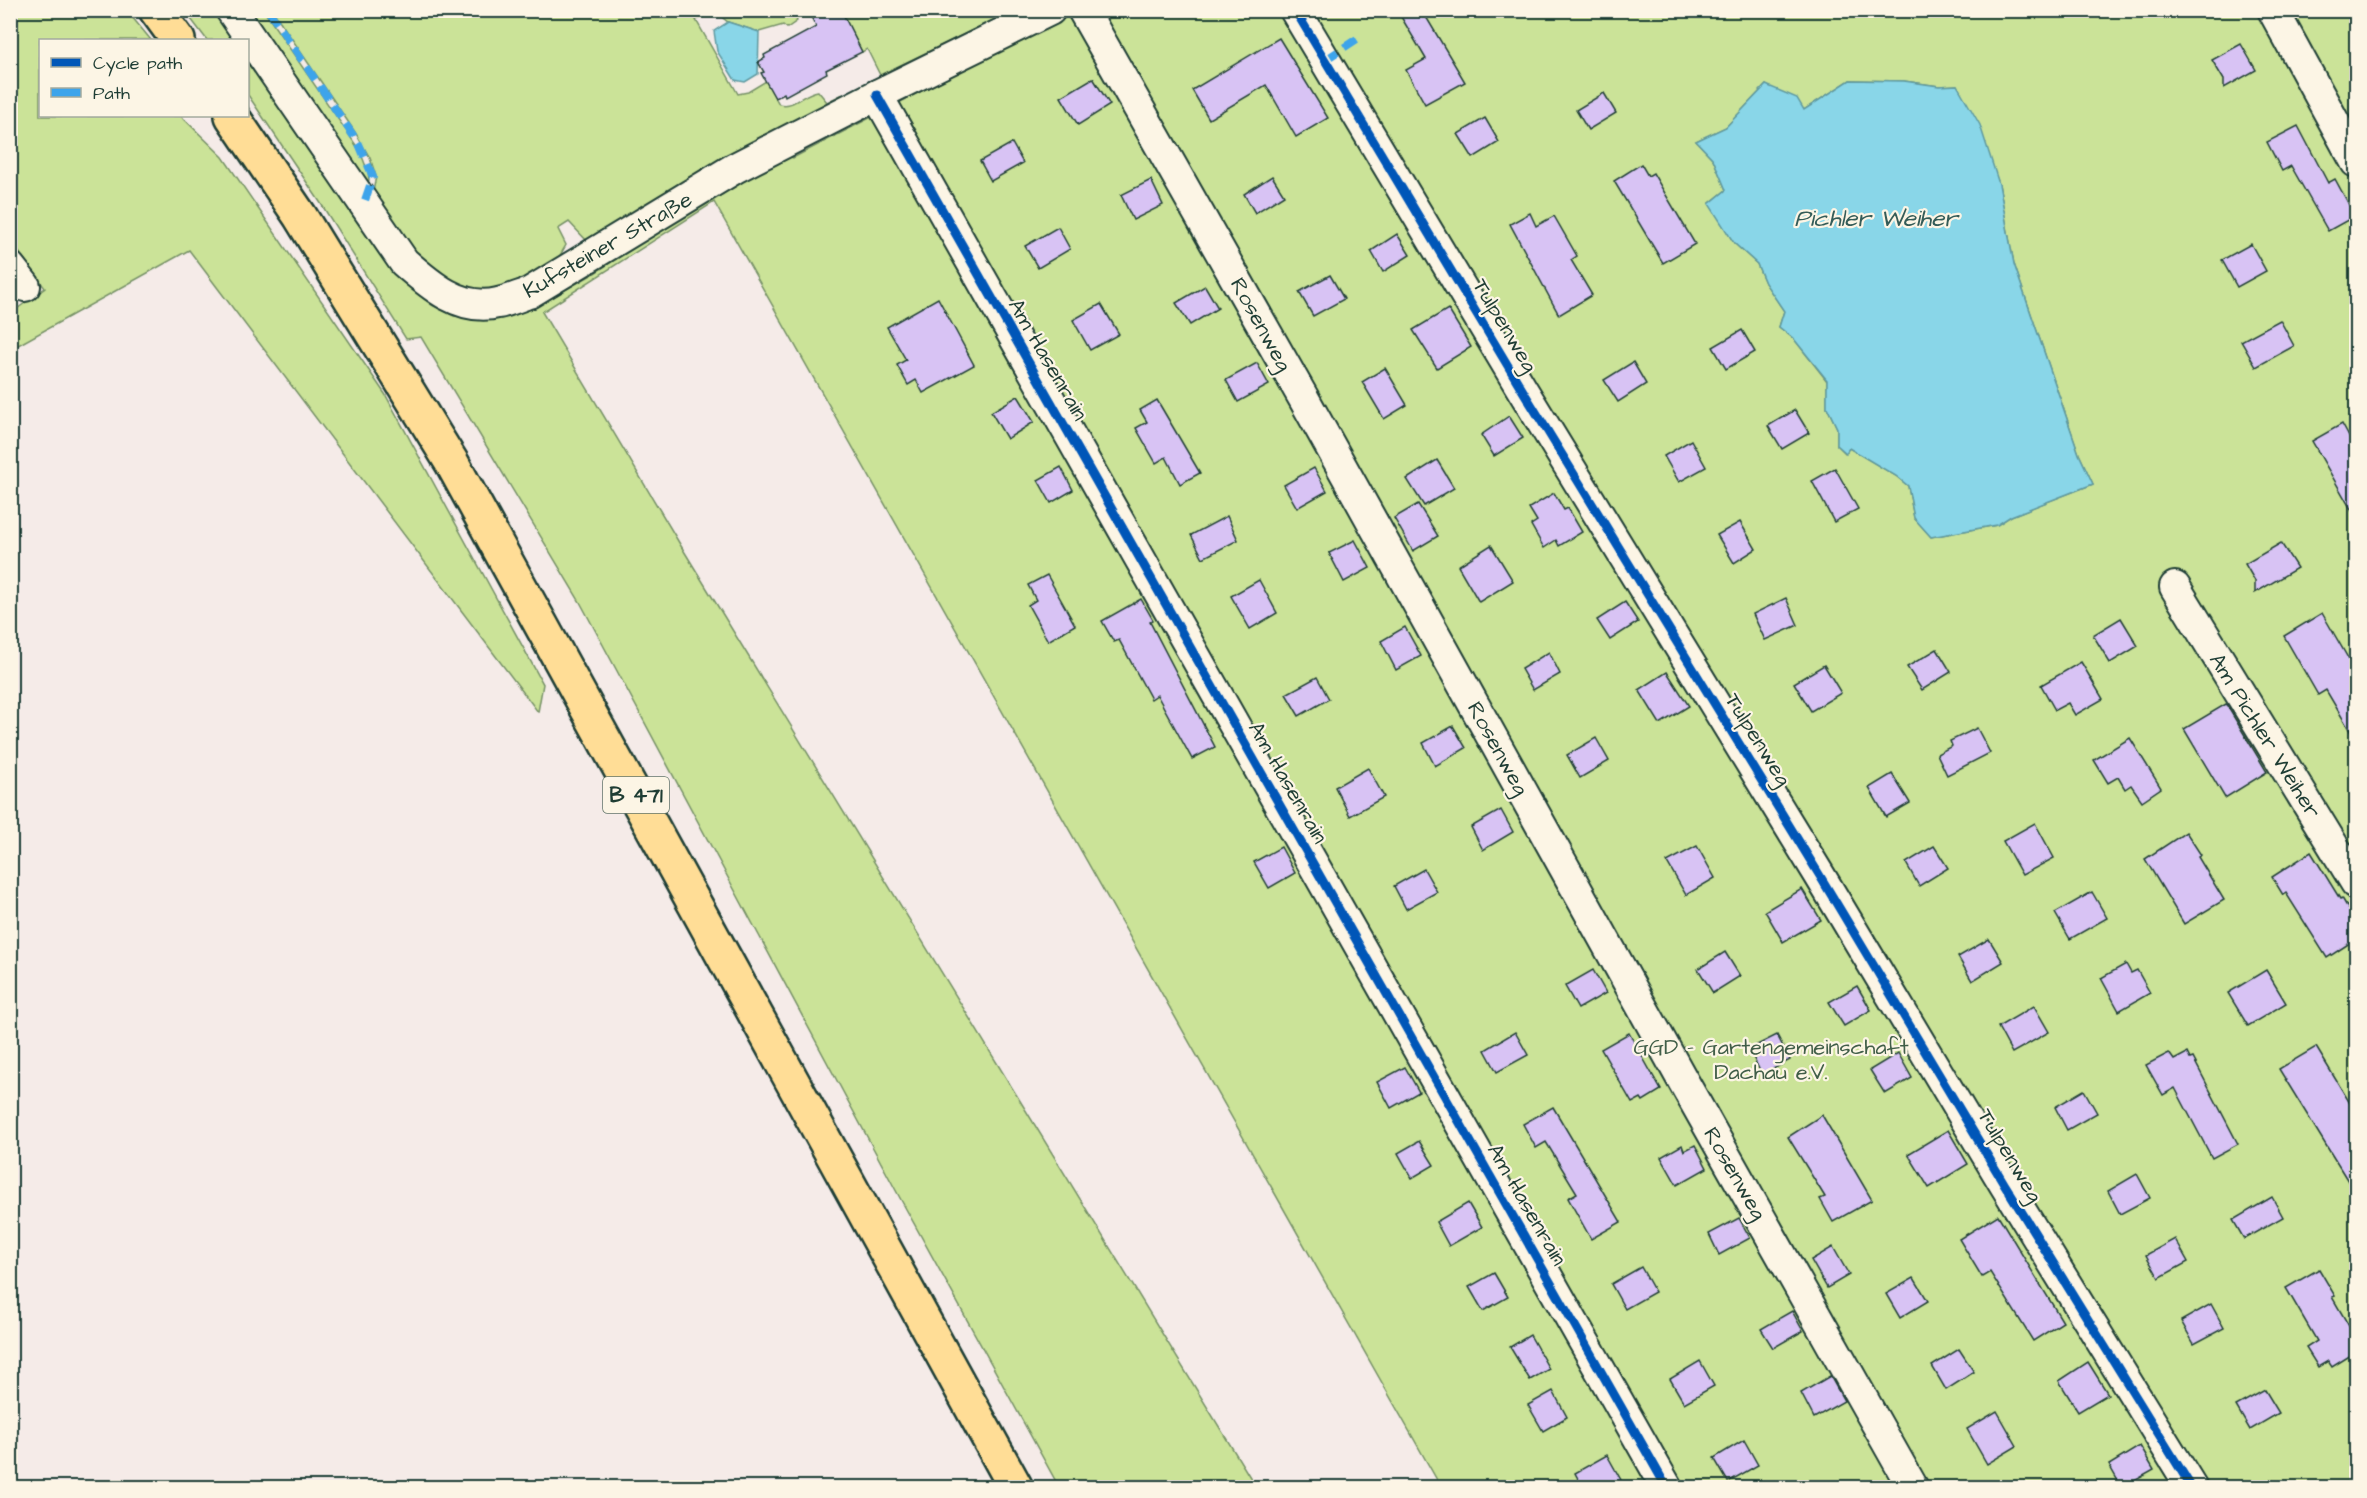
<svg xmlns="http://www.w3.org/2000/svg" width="2367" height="1498" font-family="'Architects Daughter',sans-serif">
<rect width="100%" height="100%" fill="#f5ebe8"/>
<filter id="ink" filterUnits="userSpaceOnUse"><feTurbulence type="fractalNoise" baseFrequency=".0167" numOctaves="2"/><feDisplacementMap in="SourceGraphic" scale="12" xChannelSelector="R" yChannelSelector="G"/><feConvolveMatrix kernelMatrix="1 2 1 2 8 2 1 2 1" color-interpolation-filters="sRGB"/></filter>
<g filter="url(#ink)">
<g fill="#cbe398" stroke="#759066" stroke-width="1.5" fill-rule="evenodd">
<path d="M830,10L1012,11L880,75L867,49L862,52L842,14Z"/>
<path d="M11,11H127L151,40H40V116H181L223,157L385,394L543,684L538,712L189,250L11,349L10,314L45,288L11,241Z"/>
<path d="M185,11H219L241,40H207Z"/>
<path d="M246,11H264L360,151L368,172L369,180L366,189Z"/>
<path d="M273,11H696L700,18L696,20L738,94L748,92L766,81L779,104C794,108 803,93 818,91L827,102L841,95V101L588,242L569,222L558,229L566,245L551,271L490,294L460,289L407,245L372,197L376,176L370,158L355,132Z"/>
<path d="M714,11H793L797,21L787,28L783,25L759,32L728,22Z"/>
<path d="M1076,11H2356V1487H1441L714,202L542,312L681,546L1256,1487H1059L900,1198L580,602L421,337L406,339L320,202L248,95V50L415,290L432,305L454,316L493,319L542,303L593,274L712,196L786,155L793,158ZM1850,80L1904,81L1939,86L1957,85L1999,184L2014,264L2079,454L2093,484L2011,516L1997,525L1931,537L1914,518L1908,486L1896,476L1849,448L1845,453L1837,445V428L1827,407V381L1794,339L1779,327L1784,311L1765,283L1757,264L1734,243L1710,203L1726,190L1713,159L1696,141L1726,127L1766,85L1804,110Z"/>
</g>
<g fill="#89d6e8" stroke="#5f99a0" stroke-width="1.5">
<path d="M728,22L759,32L758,74L745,82L735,80L717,51L714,31Z"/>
<path d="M1850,80L1904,81L1939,86L1957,85L1980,125L1999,184L2014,264L2079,454L2093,484L2011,516L1997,525L1931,537L1914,518L1908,486L1896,476L1849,448L1846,453L1837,445V428L1827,407V380L1794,339L1779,327L1784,311L1765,283L1757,264L1734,243L1709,204L1726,190L1713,159L1696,141L1726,127L1766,85L1797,98L1804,110Z"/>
</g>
<g fill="#d8c3f4" stroke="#1f3d34" stroke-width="1.5">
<path d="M808,10H841L862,52L826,70L827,73L785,96L784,93L775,98L761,73L764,72L758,62L765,58L764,55L816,27Z"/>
<path d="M1397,10H1422L1465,82L1425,104L1406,70L1426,59Z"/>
<path d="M1279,38L1328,118L1296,137L1266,85L1209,119L1192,90Z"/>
<path d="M2241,44L2256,70L2224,88V80L2212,60Z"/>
<path d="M1093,78L1110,105L1078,125L1061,97Z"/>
<path d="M1604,93L1616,113L1588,130L1576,110Z"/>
<path d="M1485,118L1499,142L1473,158L1458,134Z"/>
<path d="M2298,126L2328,183L2335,179L2355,216L2328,231L2291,166L2282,171L2267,142Z"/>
<path d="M1012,143L1023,163L991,181L980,161Z"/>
<path d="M1641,164L1648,176L1653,173L1695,244L1663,263L1614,181Z"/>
<path d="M1272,176L1284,195L1255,213L1244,194Z"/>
<path d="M1151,180L1163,205L1133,220L1121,195Z"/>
<path d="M1530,213L1536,226L1554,216L1577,256L1571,260L1592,295L1559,315L1510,224Z"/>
<path d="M1058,227L1070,249L1038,268L1025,246Z"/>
<path d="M1397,234L1410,255L1383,272L1371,251Z"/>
<path d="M2251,244L2266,271L2237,287L2222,260Z"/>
<path d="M1330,275L1344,299L1313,316L1299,292Z"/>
<path d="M1205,286L1218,308L1190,325L1176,303Z"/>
<path d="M938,298L974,365L923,393L916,380L908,385L897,365L906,360L887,327Z"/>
<path d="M1101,304L1119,334L1090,350L1073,320Z"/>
<path d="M1448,309L1471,347L1437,368L1413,330Z"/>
<path d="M2280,320L2294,346L2256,367L2241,341Z"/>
<path d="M1742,330L1755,352L1726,369L1713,347Z"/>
<path d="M1633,362L1646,384L1618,402L1604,380Z"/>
<path d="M1257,363L1269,385L1238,402L1226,380Z"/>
<path d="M1385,368L1407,405L1384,419L1362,382Z"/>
<path d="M1018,396L1034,422L1007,439L991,412Z"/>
<path d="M1157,400L1200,473L1180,484L1166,457L1156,463L1136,428L1147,422L1140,410Z"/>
<path d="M1795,410L1809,433L1782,449L1768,426Z"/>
<path d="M1509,416L1523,438L1494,456L1481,435Z"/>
<path d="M2342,424L2356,450V518L2312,441Z"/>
<path d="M1691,440L1706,467L1679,482L1664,456Z"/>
<path d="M1437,460L1454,488L1424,506L1407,479Z"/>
<path d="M1061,467L1073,490L1051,503L1038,480Z"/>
<path d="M1314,468L1327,491L1297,508L1284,485Z"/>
<path d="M1835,468L1858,509L1834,522L1812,481Z"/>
<path d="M1554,493L1564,510L1568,508L1582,532L1559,546L1556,540L1544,548L1531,525L1537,521L1529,508Z"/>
<path d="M1418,504L1438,536L1413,551L1394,518Z"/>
<path d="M1227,516L1238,540L1203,558L1191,535Z"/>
<path d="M1740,522L1756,549L1734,563L1717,535Z"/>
<path d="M1355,540L1370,568L1344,582L1329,553Z"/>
<path d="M2281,543L2297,568L2255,593V581L2245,564Z"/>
<path d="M1491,545L1513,581L1479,602L1458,566Z"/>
<path d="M1047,575L1075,625L1048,641L1028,605L1036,600L1028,585Z"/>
<path d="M1259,580L1277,613L1250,629L1231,596Z"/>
<path d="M1786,598L1798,625L1765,640L1753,614Z"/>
<path d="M1141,599L1153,620L1150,622L1215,747L1192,759L1157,695L1151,699L1119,640L1114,642L1102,621Z"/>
<path d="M1625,602L1638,622L1610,640L1597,620Z"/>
<path d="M2322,613L2356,672V741L2326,690L2318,695L2284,636Z"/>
<path d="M2121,618L2138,646L2110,663L2093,635Z"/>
<path d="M1405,627L1421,656L1396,670L1381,641Z"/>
<path d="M1937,649L1951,672L1922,690L1907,667Z"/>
<path d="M1549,652L1560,674L1533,690L1521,669Z"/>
<path d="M2081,662L2103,699L2075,715L2068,703L2055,710L2041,685Z"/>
<path d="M1824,665L1841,693L1811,711L1794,683Z"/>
<path d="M1667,672L1689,706L1660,724L1639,690Z"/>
<path d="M1317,677L1329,699L1299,716L1286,694Z"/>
<path d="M2226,704L2267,772L2225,798L2184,729Z"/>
<path d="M1453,726L1466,748L1435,766L1423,743Z"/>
<path d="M1977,728L1990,753L1947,775L1937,754L1952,746L1950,741Z"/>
<path d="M1596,738L1609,761L1580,778L1567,755Z"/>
<path d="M2130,738L2161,788L2142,801L2131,785L2125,789L2118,777L2108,783L2094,760Z"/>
<path d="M1368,768L1384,797L1350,816L1335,787Z"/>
<path d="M1892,774L1910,803L1886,817L1869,788Z"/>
<path d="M1501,810L1513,832L1483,850L1471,827Z"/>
<path d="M2035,823L2054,858L2022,875L2003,841Z"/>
<path d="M2186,832L2201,855L2198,857L2224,900L2184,924L2145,859Z"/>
<path d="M1697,846L1715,878L1686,895L1667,862Z"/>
<path d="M1934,846L1948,868L1919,886L1906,863Z"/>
<path d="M1281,847L1295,873L1269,888L1254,862Z"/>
<path d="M2311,852L2340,899L2342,898L2356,922V939L2327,958L2286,893L2283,895L2272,877Z"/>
<path d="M1424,869L1437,892L1406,909L1394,886Z"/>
<path d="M1802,889L1821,920L1783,942L1765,911Z"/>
<path d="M2092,892L2107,918L2070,939L2055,913Z"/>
<path d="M1989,939L2003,962L1972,981L1958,957Z"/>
<path d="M1725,952L1740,976L1713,993L1698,969Z"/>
<path d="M2126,964L2131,973L2137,970L2150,993L2119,1011L2101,978Z"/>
<path d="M1593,970L1606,993L1578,1009L1565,986Z"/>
<path d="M2266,970L2286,1003L2248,1026L2228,993Z"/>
<path d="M1857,986L1871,1010L1844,1026L1829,1002Z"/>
<path d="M2034,1006L2049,1032L2012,1053L1998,1027Z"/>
<path d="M1515,1032L1528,1055L1497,1072L1485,1050Z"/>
<path d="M1629,1033L1661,1090L1643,1101L1641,1098L1632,1103L1601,1049Z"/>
<path d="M1777,1035L1790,1060L1762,1075L1749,1049Z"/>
<path d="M2316,1047L2356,1113V1194L2279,1069Z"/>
<path d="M1898,1053L1912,1078L1885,1094L1870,1070Z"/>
<path d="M2169,1053L2174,1060L2187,1053L2190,1059L2193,1058L2238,1144L2212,1158L2175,1088L2163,1095L2146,1065Z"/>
<path d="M1405,1067L1419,1092L1391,1108L1377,1082Z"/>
<path d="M2084,1090L2097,1113L2067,1130L2055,1107Z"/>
<path d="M1553,1107L1621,1222L1591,1239L1568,1198L1577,1193L1546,1142L1536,1148L1523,1124Z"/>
<path d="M1822,1115L1872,1200L1833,1222L1820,1199L1825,1197L1788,1137Z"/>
<path d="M1948,1130L1968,1164L1929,1188L1908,1154Z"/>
<path d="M1419,1141L1434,1165L1412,1178L1398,1153Z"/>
<path d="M1682,1145L1684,1151L1695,1145L1707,1168L1677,1185L1661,1157Z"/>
<path d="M2137,1174L2150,1198L2120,1214L2108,1191Z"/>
<path d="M2272,1197L2283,1217L2244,1239L2233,1220Z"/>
<path d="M1468,1203L1482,1227L1449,1246L1436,1222Z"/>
<path d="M1998,1215L2063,1322L2033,1341L1990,1272L1982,1277L1959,1239Z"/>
<path d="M1739,1218L1750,1238L1719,1255L1709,1234Z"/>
<path d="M2175,1239L2188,1262L2159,1278L2146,1255Z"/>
<path d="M1833,1247L1849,1275L1827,1288L1811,1260Z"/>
<path d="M1641,1267L1655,1292L1625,1309L1611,1284Z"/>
<path d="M2319,1269L2335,1296L2332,1297L2356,1338V1352L2332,1367L2328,1361L2318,1367L2306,1348L2317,1341L2286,1288Z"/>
<path d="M1494,1273L1508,1297L1483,1311L1469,1287Z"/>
<path d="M1914,1278L1928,1301L1900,1318L1886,1294Z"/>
<path d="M2211,1304L2224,1328L2194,1344L2181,1321Z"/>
<path d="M1792,1311L1803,1331L1773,1348L1761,1329Z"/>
<path d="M1530,1335L1549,1369L1530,1380L1510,1347Z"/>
<path d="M1959,1349L1974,1372L1946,1390L1932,1366Z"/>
<path d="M1700,1361L1714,1386L1684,1403L1670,1379Z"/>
<path d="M2088,1362L2108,1394L2078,1412L2059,1381Z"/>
<path d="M1830,1376L1844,1401L1814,1418L1801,1393Z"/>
<path d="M2265,1390L2279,1413L2250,1430L2236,1406Z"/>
<path d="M1553,1391L1567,1417L1543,1431L1528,1405Z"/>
<path d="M1997,1411L2017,1446L1987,1464L1967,1429Z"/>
<path d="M1744,1440L1758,1465L1728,1482L1714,1458Z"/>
<path d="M2140,1446L2154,1470L2122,1488L2109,1465Z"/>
<path d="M1607,1455L1621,1480L1609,1488H1583L1575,1473Z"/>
</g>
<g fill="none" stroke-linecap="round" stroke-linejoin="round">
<g stroke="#1f3d34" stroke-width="34">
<g id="minor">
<path d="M231,10L404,262C430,285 461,312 498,303C509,301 519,296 529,293L735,168L877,95L1050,10"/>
<path d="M1083,10L1304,399L1687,1088L1913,1488"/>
<path d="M1295,10L1523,391L1820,876L2005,1185L2192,1488"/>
<path d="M2273,10L2356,162"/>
<path d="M877,95L1667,1488"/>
<path d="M10,267L25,286"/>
<path d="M2175,587L2356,883"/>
</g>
</g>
<g stroke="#1f3d34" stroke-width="38">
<g id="highway">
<path d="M156,10L178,40"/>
<path d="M232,116L300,216L452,463L1016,1488"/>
</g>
</g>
<use href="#minor" stroke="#fcf5e5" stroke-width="30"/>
<use href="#highway" stroke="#ffdd96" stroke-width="33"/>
<g stroke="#3da4eb" stroke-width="8" stroke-dasharray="15 8" stroke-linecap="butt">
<path d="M268,10L359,144L373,177L363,206"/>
<path d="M1325,60L1360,37"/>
</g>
<g stroke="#fcf5e5" stroke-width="13">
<g id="cycleway">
<path d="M1295,10L1523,391L1820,876L2005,1185L2192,1488"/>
<path d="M877,95L1667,1488"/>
</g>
</g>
<use href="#cycleway" stroke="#0057b8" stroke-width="9"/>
</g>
</g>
<g text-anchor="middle" stroke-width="4.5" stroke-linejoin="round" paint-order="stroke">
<rect fill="#fcf5e5" stroke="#617469" stroke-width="1.5" x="603" y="777" width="66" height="36" rx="4.5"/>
<g font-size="21" font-weight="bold" fill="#1f3d34">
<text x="636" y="802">B 471</text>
</g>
<g font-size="22" fill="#1f3d34" stroke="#fcf5e5">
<text transform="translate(607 244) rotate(-30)" y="8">Kufsteiner Straße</text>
<text transform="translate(1262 324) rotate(61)" y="8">Rosenweg</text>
<text transform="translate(1506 325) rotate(59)" y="8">Tulpenweg</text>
<text transform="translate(1049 359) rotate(60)" y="8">Am Hasenrain</text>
<text transform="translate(2266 735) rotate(58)" y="8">Am Pichler Weiher</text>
<text transform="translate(1759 739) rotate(58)" y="8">Tulpenweg</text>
<text transform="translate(1499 748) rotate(61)" y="8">Rosenweg</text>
<text transform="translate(1289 782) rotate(60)" y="8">Am Hasenrain</text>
<text transform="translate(2011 1155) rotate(59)" y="8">Tulpenweg</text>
<text transform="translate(1736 1173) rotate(60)" y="8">Rosenweg</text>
<text transform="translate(1528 1204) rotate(60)" y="8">Am Hasenrain</text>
</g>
<g font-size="22" fill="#415e48" stroke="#fcf5e5">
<text x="1771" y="1054">GGD - Gartengemeinschaft<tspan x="1771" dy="25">Dachau e.V.</tspan></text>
</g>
<g font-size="24" font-style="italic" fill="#345c58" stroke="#fcf5e5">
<text x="1876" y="226">Pichler Weiher</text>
</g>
</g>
<rect width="2367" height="1498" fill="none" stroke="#fcf5e5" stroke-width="36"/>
<rect x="18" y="18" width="2331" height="1462" fill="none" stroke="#1f3d34" stroke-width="2" filter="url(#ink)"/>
<rect x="39" y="39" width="210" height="78" fill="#fcf5e5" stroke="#a4ab9e" stroke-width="1.5"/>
<rect x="51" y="58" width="30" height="9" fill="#0057b8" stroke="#a4ab9e" stroke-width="1.5"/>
<text x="93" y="69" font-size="18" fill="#1f3d34">Cycle path</text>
<rect x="51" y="88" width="30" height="9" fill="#3da4eb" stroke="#a4ab9e" stroke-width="1.5"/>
<text x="93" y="99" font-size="18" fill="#1f3d34">Path</text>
</svg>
